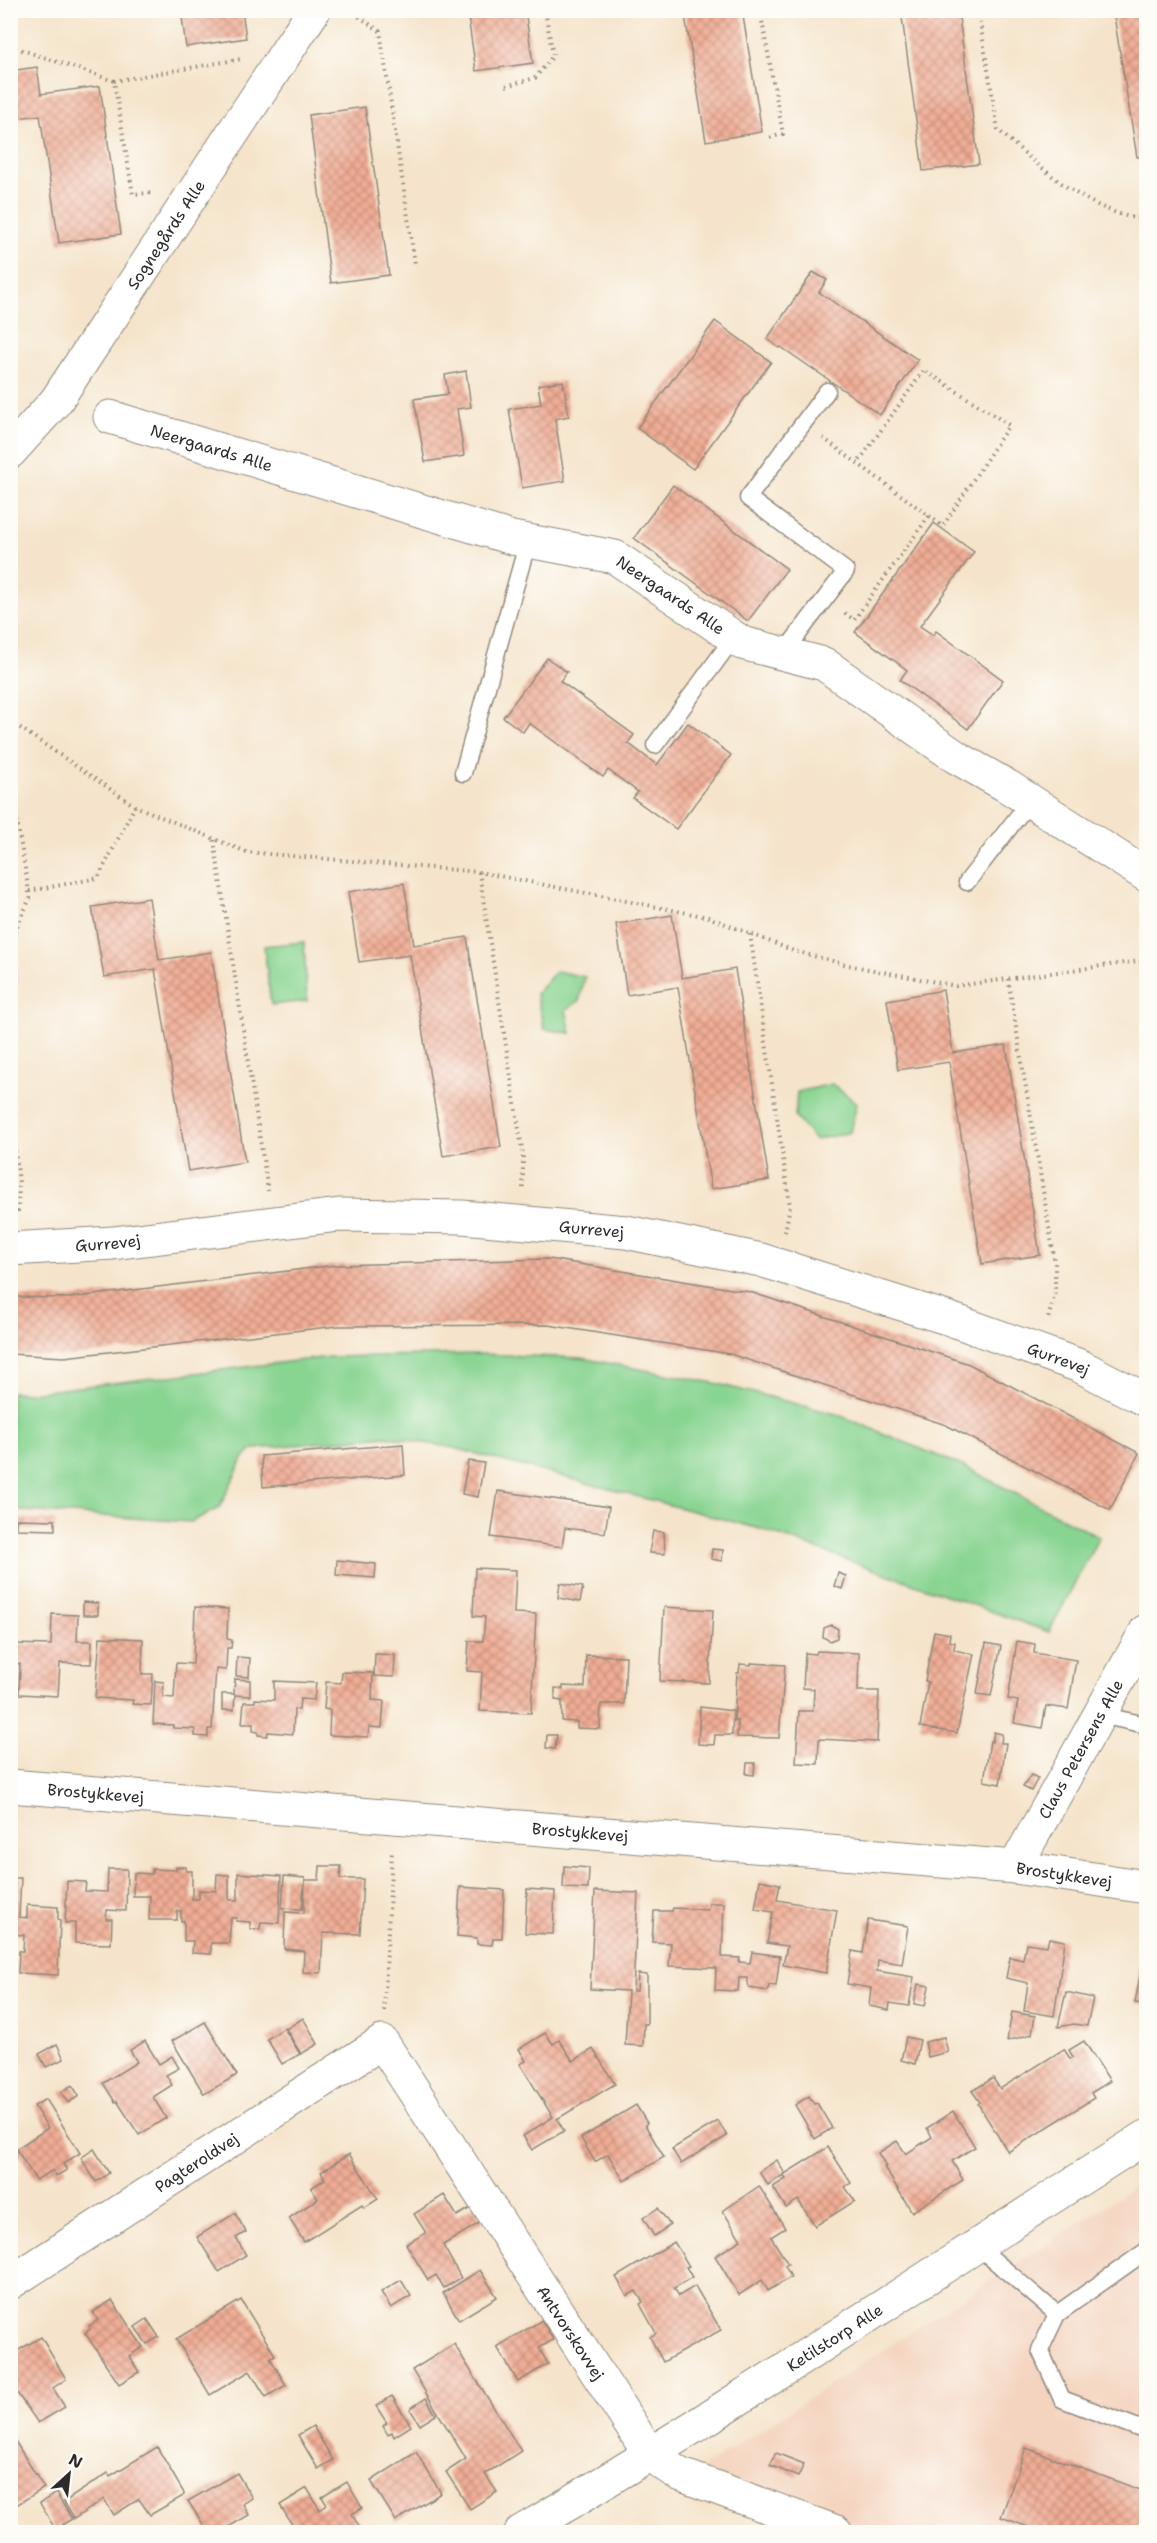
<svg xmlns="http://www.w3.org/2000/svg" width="1157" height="2543" font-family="'Shantell Sans',sans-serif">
<defs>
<pattern id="building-cross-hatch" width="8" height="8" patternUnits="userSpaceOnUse" patternTransform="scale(1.5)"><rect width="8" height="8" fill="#f1ad95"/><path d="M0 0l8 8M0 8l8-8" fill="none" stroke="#c38d7a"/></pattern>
</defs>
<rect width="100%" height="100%" fill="#fdfcf7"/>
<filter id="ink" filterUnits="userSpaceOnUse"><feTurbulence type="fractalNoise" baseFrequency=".0167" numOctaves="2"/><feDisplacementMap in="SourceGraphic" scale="12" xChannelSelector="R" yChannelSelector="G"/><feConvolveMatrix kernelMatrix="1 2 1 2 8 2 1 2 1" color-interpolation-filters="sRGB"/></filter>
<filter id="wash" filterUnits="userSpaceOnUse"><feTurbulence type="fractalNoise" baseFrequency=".008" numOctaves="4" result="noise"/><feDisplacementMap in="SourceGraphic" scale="24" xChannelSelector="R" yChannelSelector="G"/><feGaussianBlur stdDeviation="1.35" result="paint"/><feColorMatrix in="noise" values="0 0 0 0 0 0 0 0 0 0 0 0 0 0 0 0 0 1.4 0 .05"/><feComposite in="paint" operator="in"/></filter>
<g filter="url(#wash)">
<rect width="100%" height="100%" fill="#f5e4cb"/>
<path fill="#f4d4bf" d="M1146,2179V2532H875L699,2470Z"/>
<g fill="#88d491" stroke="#5a805e" stroke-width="1.5">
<path d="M304,942L307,1001L271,1005L264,946Z"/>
<path d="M556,971L585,977L579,1001L566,1010L571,1033L544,1029L536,994Z"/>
<path d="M832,1084L857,1103L850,1132L815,1140L795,1117L797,1092Z"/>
<path d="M479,1354L581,1358L714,1383L836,1414L965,1467L1099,1537L1049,1632L764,1530L454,1448L386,1436L254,1449L244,1457L219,1508L191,1522L11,1510V1392L28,1393L329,1357Z"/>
</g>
<g id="blocks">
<g fill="url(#building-cross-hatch)">
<path d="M181,10H242L246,38L186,47Z"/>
<path d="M467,10H525L533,63L476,71Z"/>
<path d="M684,10H742L762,132L706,141Z"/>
<path d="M901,10H958L979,164L923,171Z"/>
<path d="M1113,10H1146V156L1137,157Z"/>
<path d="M37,67L41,94L100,86L121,234L59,243L40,115L10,119V71Z"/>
<path d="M365,107L389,275L331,283L309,115Z"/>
<path d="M813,272L827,280L819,292L918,360L880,415L781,347L779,348L767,339Z"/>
<path d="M715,321L771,362L693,469L637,428Z"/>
<path d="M466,371L471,407L457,409L464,456L425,462L414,399L448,394L445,375Z"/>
<path d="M563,381L569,416L555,419L565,481L522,488L509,409L541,404L538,385Z"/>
<path d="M673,485L787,569L748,621L634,538Z"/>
<path d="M934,523L974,552L920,626L933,635L936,631L1003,680L968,729L900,680L907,670L855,632Z"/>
<path d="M547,658L567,672L560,681L634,735L628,743L657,765L688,723L731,755L676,829L633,798L638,792L608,770L603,777L529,723L523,732L503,717Z"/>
<path d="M404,883L414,945L467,937L501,1147L443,1156L410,955L359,962L348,892Z"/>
<path d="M149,898L159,960L211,952L245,1162L188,1171L155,969L104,977L92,907Z"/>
<path d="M672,915L682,978L735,969L769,1180L711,1189L678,987L627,995L616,924Z"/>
<path d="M943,990L953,1053L1006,1045L1040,1255L982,1264L949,1062L898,1070L887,1000Z"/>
<path d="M549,1259L750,1292L969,1364L1139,1453L1110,1510L946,1425L730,1354L548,1325L338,1326L64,1357L10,1354V1297L69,1298L337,1265Z"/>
<path d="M403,1444L405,1475L263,1487L261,1456Z"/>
<path d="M468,1461L484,1463L478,1497L462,1494Z"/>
<path d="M498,1491L609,1507L605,1533L565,1528L562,1547L491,1537Z"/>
<path d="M16,1519L55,1520V1530L16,1529Z"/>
<path d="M653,1531L664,1532L665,1554L649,1553Z"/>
<path d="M712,1549L723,1550L722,1561L711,1559Z"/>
<path d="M337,1560L376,1564L375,1578L336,1575Z"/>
<path d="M475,1568L516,1570L514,1613L536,1614L531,1713L480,1711L482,1672L467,1671L469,1641H483L485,1617L473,1616Z"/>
<path d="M838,1573L846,1576L842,1589L834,1586Z"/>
<path d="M560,1583L583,1587L580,1602L558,1598Z"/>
<path d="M83,1602L98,1603V1615H83Z"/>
<path d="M195,1607L228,1609L227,1639L232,1640L231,1648H227L226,1670L216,1669L212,1729H208V1737L195,1736V1729L173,1728V1725L153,1724L155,1681L164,1682L163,1697L174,1698L176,1663L193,1664Z"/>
<path d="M664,1607L713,1610L709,1683L660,1681Z"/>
<path d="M52,1614L78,1615L77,1641H92L91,1664L60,1663L58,1696L19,1694L20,1664L10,1663L11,1644L51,1645Z"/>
<path d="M831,1625L838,1629L837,1638L830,1641L823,1637L824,1628Z"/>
<path d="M934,1631L950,1634L949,1641L955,1642L954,1650L974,1654L957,1733L920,1727L928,1682L925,1681Z"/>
<path d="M100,1637L143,1639L142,1674H153L151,1705L132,1704L133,1700L95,1698Z"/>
<path d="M1017,1641L1035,1644L1034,1653L1076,1660L1068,1709L1046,1706L1042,1728L1014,1723L1018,1701L1008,1699Z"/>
<path d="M986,1643L1001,1646L991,1696L977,1694Z"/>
<path d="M817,1651L859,1653L858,1691H879L877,1742L819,1739L818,1764L796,1763L799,1711H813L814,1689L803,1688L805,1653L816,1654Z"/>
<path d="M375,1654L395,1655L394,1677L374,1676Z"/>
<path d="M586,1655L626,1656L624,1704H601L600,1729L577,1728V1722L562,1721V1701L555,1700V1688L563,1689V1686L585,1687Z"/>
<path d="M237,1657L250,1658L249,1677L236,1676Z"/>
<path d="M751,1663L785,1665L779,1738L737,1737L738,1721H734L737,1673H739L740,1664L751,1665Z"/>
<path d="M342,1672L373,1673L372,1700L384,1701L382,1728L369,1727L368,1737L329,1735L330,1710L324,1709L326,1682L341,1683Z"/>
<path d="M235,1679L250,1680V1696L235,1695L234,1710H222V1694H234Z"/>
<path d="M274,1681L316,1683L314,1700L300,1699L299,1710L294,1709L293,1734L268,1732L267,1736L258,1735V1732L253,1731V1724H242L244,1702H255V1699L274,1700Z"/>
<path d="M700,1707L733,1711L732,1735H715L714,1745L698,1744Z"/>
<path d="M994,1732L1002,1734L1001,1743H1006L1000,1784L984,1781L990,1741L992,1742Z"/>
<path d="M547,1735H557L555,1749L546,1748Z"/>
<path d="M747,1763H755L754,1775L746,1774Z"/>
<path d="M1031,1775L1038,1778L1031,1791L1023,1787Z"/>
<path d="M320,1866H341L340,1879H363L360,1934L323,1933L321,1973L303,1972L304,1951L284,1949L285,1912L304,1913L305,1880H319Z"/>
<path d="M564,1866L589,1868L588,1889L563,1888Z"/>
<path d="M176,1867H186V1871H192V1899H199V1890L216,1891L217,1874L229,1875V1900H238V1873L281,1876L279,1923L261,1922L260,1929H250V1922L236,1921L237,1918H231L229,1943H211V1954L192,1953L193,1941H184V1921H181V1911H177V1920H149L150,1896H133L134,1873L152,1874V1869L176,1870Z"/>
<path d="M108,1869H127L126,1911L107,1910L106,1919H112L111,1944L75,1943V1923H65L67,1881L86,1882L85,1891L107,1892Z"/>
<path d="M284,1876L305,1878L302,1909L282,1908Z"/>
<path d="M10,1878H21L19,1917L27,1918V1905L58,1907V1919L60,1921L58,1975L18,1973L19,1951H23L24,1935L10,1934Z"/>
<path d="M760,1880L780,1884L777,1900L837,1910L826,1973L783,1965L787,1946L767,1943L773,1912L755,1909Z"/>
<path d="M460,1887L504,1890L502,1938H493L492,1945L477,1944V1938L457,1936Z"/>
<path d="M527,1889L555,1891L553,1934L525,1933Z"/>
<path d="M595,1891L638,1893L633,1991H637L638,1974L647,1975V2024H644L643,2046L625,2045L628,1991L590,1989Z"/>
<path d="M709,1903H724L722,1957L740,1958L739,1962L750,1963L752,1952L780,1956L776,1986L769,1985L768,1991L749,1988L747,1978H739L738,1991L715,1990L716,1968L669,1966L671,1943L652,1942L654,1911H672L673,1908L708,1910Z"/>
<path d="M868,1920L908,1926L902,1964L878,1960L877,1971L914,1977L909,2006L890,2003L889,2010L869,2006L871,1988L847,1984L852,1951L863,1953Z"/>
<path d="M1049,1938L1065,1941L1054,2016L1024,2011L1028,1983L1006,1978L1010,1957L1023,1960L1026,1943L1047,1946Z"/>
<path d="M1144,1954H1146V2005L1135,2003Z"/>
<path d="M918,1984L929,1986L925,2006L914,2004Z"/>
<path d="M1066,1992L1093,1998L1087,2026L1074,2024L1058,2027Z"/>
<path d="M1012,2012L1035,2016L1032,2034L1007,2041Z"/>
<path d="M303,2018L318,2044L301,2054L286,2029Z"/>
<path d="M205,2022L237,2075L204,2094L172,2041Z"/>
<path d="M284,2028L300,2054L282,2064L267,2039Z"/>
<path d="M545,2033L553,2044L559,2040L573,2061L593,2049L615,2084L557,2119L564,2131L532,2150L523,2136L553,2117L520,2064L526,2061L519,2049Z"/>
<path d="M906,2037L920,2040L915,2064L901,2060Z"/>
<path d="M944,2037L948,2052L928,2057L925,2042Z"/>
<path d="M145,2041L159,2064L172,2056L179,2068L166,2075L172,2085L153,2097L166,2118L139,2135L117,2101L115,2102L103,2083L137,2062L130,2050Z"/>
<path d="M1084,2041L1110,2081L1091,2093L1094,2098L1008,2152L978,2104L980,2102L972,2091L993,2078L1000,2089L1064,2049L1070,2059L1073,2057L1069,2050Z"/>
<path d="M57,2044L64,2059L46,2067L39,2054Z"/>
<path d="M72,2085L79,2096L68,2103L61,2092Z"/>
<path d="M809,2096L814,2104L817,2103L832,2128L815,2139L795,2105Z"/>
<path d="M46,2099L80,2153L63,2164L67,2170L56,2176L53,2170L36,2180L16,2149L48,2128L34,2106Z"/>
<path d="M636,2105L647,2123L645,2125L664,2157L624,2181L608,2154L595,2162L581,2138Z"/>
<path d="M953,2111L975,2147L952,2161L963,2180L912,2212L884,2167L886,2166L878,2153L897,2141L906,2154L932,2137L927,2128Z"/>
<path d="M718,2121L727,2136L681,2164L672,2149Z"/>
<path d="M828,2147L851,2183L845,2187L855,2201L815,2226L798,2200L786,2208L773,2187L786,2179L783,2175Z"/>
<path d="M94,2149L109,2173L96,2182L81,2158Z"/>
<path d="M349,2154L378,2199L364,2208L362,2205L304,2242L289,2218L318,2199L311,2188L325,2179L321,2172Z"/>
<path d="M777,2160L785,2174L768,2185L759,2172Z"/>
<path d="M759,2186L785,2228L771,2237L788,2264L785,2266L791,2277L768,2291L762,2280L739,2295L715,2256L741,2240L723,2211Z"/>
<path d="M444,2195L457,2216L474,2206L483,2221L443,2245L461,2278L444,2288L436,2275L428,2280L406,2244L426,2233L414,2214Z"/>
<path d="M658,2208L670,2225L654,2236L643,2218Z"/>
<path d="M235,2213L246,2232L236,2238L246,2255L219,2272L197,2237Z"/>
<path d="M674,2242L689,2266L686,2267L692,2277L674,2288L679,2296L695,2286L721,2330L663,2362L650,2337L656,2333L640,2304L643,2302L636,2291L627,2296L616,2277Z"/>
<path d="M480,2270L497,2297L459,2320L443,2293Z"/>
<path d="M401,2280L411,2296L391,2308L381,2292Z"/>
<path d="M112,2300L143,2347L129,2356L139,2372L119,2384L85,2333L90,2329L89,2326L98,2320L93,2312Z"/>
<path d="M241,2300L275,2355L270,2358L286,2385L266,2397L250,2371L210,2395L176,2339Z"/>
<path d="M147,2319L159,2337L147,2344L135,2327Z"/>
<path d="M542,2320L553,2340L539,2348L548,2364L518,2382L497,2347Z"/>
<path d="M41,2337L66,2379L53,2388L65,2407L38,2423L10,2383V2355Z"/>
<path d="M454,2344L521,2451L485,2474L497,2492L470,2509L446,2472L466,2459L412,2370Z"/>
<path d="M392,2396L411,2426L394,2437L392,2432L388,2435L383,2426L387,2423L376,2406Z"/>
<path d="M426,2398L436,2415L420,2425L410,2409Z"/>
<path d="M313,2426L333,2460L318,2469L298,2435Z"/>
<path d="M10,2433L44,2488L10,2509Z"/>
<path d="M157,2447L185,2495L150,2515L139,2499L114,2515L104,2499L74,2519L64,2502L108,2473L110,2476Z"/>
<path d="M1026,2448L1146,2492V2532H1042L1001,2517Z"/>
<path d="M416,2452L441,2493L396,2521L371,2481Z"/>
<path d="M776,2453L804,2464L798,2477L770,2465Z"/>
<path d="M237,2473L252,2498L243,2504L249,2515L220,2532H208L188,2501Z"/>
<path d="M347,2482L362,2508L352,2514L362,2532H306L302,2527L296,2531L280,2505L307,2488L320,2510L327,2505L322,2497Z"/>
<path d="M56,2493L72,2519L55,2529L40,2503Z"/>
</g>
</g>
</g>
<g filter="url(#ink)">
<use href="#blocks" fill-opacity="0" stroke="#90887b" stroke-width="1.5"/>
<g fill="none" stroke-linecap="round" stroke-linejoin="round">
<g stroke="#90887b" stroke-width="19">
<g id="lane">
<path d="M783,654L846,571L748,498L827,391"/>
<path d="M655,745L734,637"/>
<path d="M463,773L528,541"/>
<path d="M967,882L1030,801"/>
<path d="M1100,1715L1146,1725"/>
<path d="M976,2245L1057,2314L1146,2251"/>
<path d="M1057,2314L1040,2350L1062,2399L1146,2431"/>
</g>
</g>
<g stroke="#90887b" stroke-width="35">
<g id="street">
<path id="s1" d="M110,417L512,538L615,557L742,643L824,664L956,757L1007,786L1146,875"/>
<path id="s2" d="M10,452L56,401L314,10"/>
<path id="s3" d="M10,1249L113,1243L339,1215L462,1217L626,1232L761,1260L950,1319L1080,1366L1146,1400"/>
<path id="s4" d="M1015,1867L1146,1631"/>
<path id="s5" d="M10,2283L382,2042L651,2456L679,2474L836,2532"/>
<path id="s6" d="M521,2532C733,2407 938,2269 1146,2137"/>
</g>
</g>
<g stroke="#90887b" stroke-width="35">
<g id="secondary">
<path id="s7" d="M10,1786L1015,1867L1146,1887"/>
</g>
</g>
<g stroke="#90887b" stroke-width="4" stroke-dasharray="1.5 4.5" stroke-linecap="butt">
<path d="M349,10L380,31L415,264"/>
<path d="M760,10L783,134L766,139"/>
<path d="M978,10L998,130C1042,168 1086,212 1146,220"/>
<path d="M10,46L114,81L133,194L153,193"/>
<path d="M114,81L241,59"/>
<path d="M506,86L535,78L553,56L545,10"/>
<path d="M823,438L943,526L1009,425L924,370L857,464"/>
<path d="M845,613L854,620L929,516"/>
<path d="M10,721L135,806L246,852L479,872L708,917L794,951L848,965L956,986L1146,960"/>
<path d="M10,779L30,898L10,942"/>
<path d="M214,840L268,1191"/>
<path d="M479,872L523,1155V1189"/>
<path d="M29,891L98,878L135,806"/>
<path d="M750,934L790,1206L785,1232"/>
<path d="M1008,979L1055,1263V1292L1048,1319"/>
<path d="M10,1109L19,1182L18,1215"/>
<path d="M384,2011L392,1851"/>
</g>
<use href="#lane" stroke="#fff" stroke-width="16"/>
<use href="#street" stroke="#fff" stroke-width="33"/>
<use href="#secondary" stroke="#fff" stroke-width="33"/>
</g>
</g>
<g text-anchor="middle" stroke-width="5" stroke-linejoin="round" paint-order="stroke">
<g font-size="16" fill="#2b2b2b" stroke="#fdfcf7">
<text dy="6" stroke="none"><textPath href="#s2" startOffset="268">Sognegårds Alle</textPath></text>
<text dy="6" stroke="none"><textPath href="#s1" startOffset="106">Neergaards Alle</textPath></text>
<text dy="6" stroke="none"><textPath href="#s1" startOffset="592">Neergaards Alle</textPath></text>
<text dy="6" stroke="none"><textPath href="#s3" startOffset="584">Gurrevej</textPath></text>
<text dy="6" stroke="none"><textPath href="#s3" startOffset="98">Gurrevej</textPath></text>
<text dy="6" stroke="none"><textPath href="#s3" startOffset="1070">Gurrevej</textPath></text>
<text dy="6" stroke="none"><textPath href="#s4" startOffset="135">Claus Petersens Alle</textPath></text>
<text dy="6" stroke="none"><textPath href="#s7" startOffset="86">Brostykkevej</textPath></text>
<text dy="6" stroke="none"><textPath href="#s7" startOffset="572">Brostykkevej</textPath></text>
<text dy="6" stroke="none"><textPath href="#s7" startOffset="1058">Brostykkevej</textPath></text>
<text dy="6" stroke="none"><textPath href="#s5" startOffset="222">Pagteroldvej</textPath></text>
<text dy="6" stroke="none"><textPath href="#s5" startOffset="790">Antvorskovvej</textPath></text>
<text dy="6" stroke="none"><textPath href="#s6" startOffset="369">Ketilstorp Alle</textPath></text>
</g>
</g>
<rect width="1157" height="2543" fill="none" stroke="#fdfcf7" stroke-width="36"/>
<g transform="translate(69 2474) rotate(27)" stroke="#fdfcf7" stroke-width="4.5" paint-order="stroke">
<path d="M0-4.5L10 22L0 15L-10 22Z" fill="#2b2b2b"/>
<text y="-9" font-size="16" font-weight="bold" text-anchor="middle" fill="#2b2b2b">N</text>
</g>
</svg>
